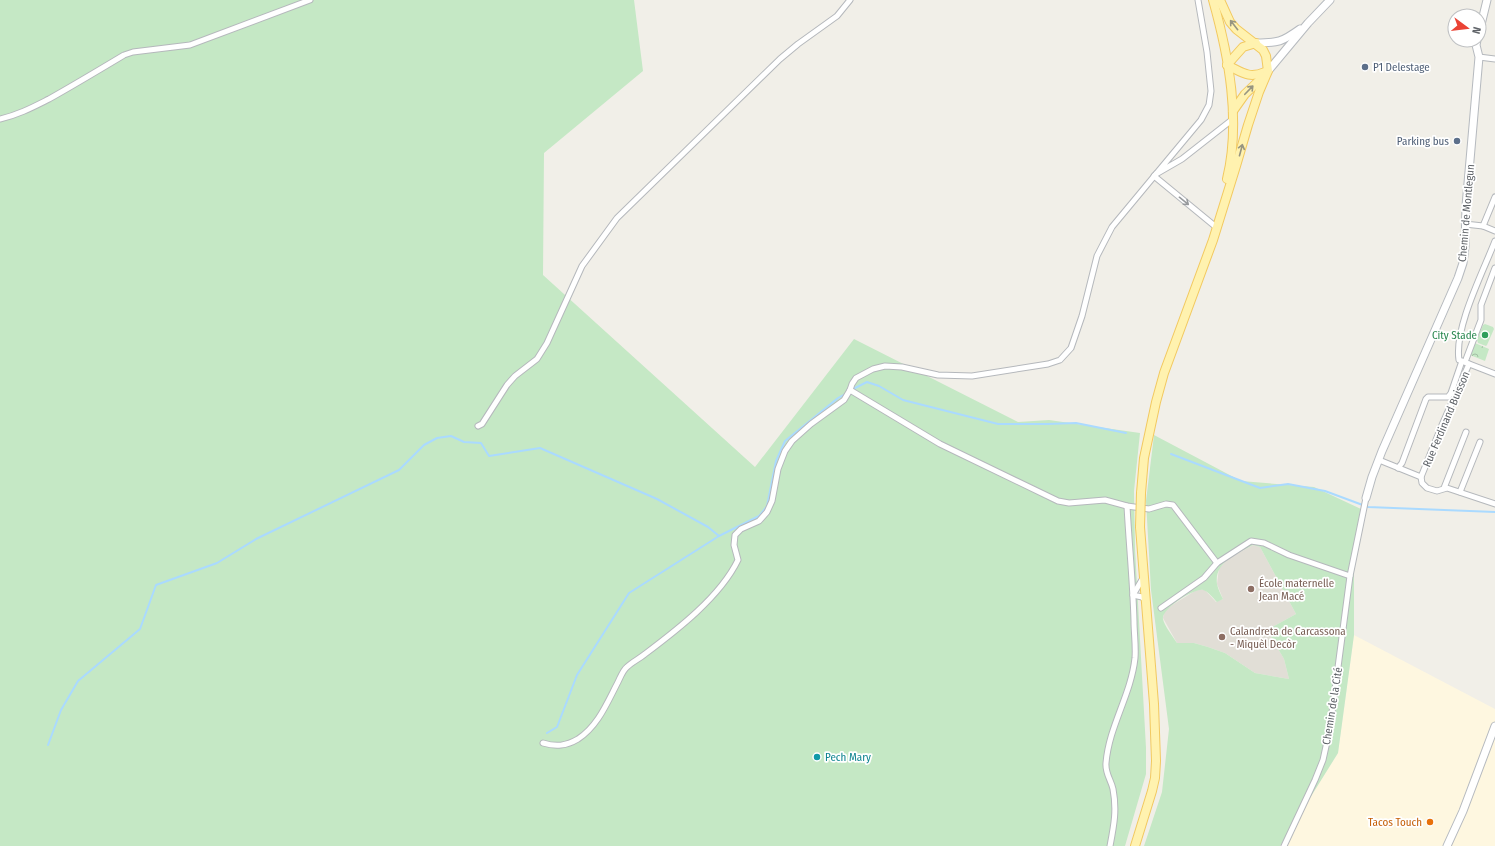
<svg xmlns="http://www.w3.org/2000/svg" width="1495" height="846" font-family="'Fira Sans Condensed',sans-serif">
<defs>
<pattern id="park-crowns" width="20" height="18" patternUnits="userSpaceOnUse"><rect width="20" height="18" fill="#c5e8c5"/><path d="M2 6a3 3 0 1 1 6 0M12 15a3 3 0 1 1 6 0" fill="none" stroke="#a3c0a4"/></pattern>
</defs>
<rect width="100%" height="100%" fill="#f1efe8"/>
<path fill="#fef7e0" d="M1354,635L1495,709V846H1280L1338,753Z"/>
<path fill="#e1ded6" d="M1253,545L1260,547L1296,614L1267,630L1284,659L1289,679L1255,673L1225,653L1208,647L1194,643H1177L1163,618L1164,612L1169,607L1198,589L1205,590L1216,602L1223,599L1217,584L1219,568L1228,559Z"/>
<g fill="#c5e8c5" fill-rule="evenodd">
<path d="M0,0H634L643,71L544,153L543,275L755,467L854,339L1018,422L1049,420L1140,433L1134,491L1135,549L1146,748V774L1125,846H0Z"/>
<path d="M1485,324L1493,327L1494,329L1487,345L1486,346L1478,343L1477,340L1483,325Z"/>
<path d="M1154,435L1241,481L1314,487L1361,509L1354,572V635L1338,753L1280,846H1144L1162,792L1169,729L1151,590L1146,501ZM1253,545L1260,547L1296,614L1267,630L1284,659L1289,679L1255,673L1225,653L1208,647L1194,643H1177C1173,637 1164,625 1163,619C1161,609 1195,588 1203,590C1208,591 1213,598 1217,602L1223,599C1221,595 1218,589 1217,584C1214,562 1237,554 1253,545Z"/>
</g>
<path fill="url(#park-crowns)" d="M1475,343L1489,349L1485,361L1470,355Z"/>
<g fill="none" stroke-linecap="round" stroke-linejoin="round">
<g stroke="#aadaff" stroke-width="2">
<path d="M851,390L867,382L879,386L903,400L998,424H1047L1076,423L1126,433"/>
<path d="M1171,454L1260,488L1288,484L1325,491L1368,507L1495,512"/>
<path d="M547,733L557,727L577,675L629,593L719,536L759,516L767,506L776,461L785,441L838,398L847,393"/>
<path d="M48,745L61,710L78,681L140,629L156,585L217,563L256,539L399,470L424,445L437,438L451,436L464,442L481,443L489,456L540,448L657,499L708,527L719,536"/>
</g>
<g stroke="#b5b8bc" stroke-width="7">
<g id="street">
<path d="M1198,0L1207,52L1211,91L1209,105L1201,120L1156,174L1182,159L1233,119"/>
<path d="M1479,57L1495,59"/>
<path d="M0,119C18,115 33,107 49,99C74,85 99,70 124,55L133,52L190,45L310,0"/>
<path d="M1154,176L1216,227"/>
<path d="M1465,224L1483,226L1495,231"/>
<path d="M1483,226L1495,197"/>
<path d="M1495,241C1483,272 1454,328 1459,360L1495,374"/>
<path d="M1465,362L1481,320V305L1495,268"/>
<path d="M850,390L940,444L1058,501L1069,503L1105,500L1127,506L1149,509L1166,504L1173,505L1217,563"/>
<path d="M478,426L482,424L507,385L515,376L537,359L547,343L582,266L617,218L780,59L798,44L837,16L850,0"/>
<path d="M1379,460L1421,477L1442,425L1469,364"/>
<path d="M1398,468L1402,463L1426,399L1428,397H1448L1451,393L1462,361"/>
<path d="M1421,477L1422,483L1427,488L1437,491L1447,488L1495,504"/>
<path d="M1444,488L1466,432"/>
<path d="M1460,492L1480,442"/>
<path d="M1143,578L1133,595L1142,597L1145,600"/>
<path d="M1161,608L1204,578L1217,563L1251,541L1264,543L1289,555L1350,576"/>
<path d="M543,743C556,747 566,746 578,739C598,726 607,703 618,682C620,678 623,670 627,667C632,662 639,659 645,654C677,630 720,597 738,560L734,545L735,535L741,529L759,521L767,512L772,501L778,469L785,451L792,441L811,424L844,400L850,390L852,384L856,378L873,369L885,366L902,367L938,375L972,376L1048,364L1060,360L1071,348L1082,316L1097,256L1112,227L1156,174"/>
<path d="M1110,846C1114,825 1117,810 1113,789C1111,780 1105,773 1106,763C1109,726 1131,695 1135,658C1136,646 1134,633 1134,621C1133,583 1129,544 1127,506"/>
<path d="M1284,846L1315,780L1323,760L1330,728L1350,576L1366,498"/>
</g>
</g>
<g stroke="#b6babf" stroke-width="9">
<g id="secondary">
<path d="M1479,33L1487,0"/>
<path d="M1256,43C1278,43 1282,42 1300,29"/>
<path d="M1268,71L1308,23L1330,0"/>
<path d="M1366,498L1372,477L1382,451L1458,278L1463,263L1465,247L1466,206L1479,57L1476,45L1477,40"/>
<path d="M1447,846L1463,811L1495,726"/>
</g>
</g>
<g stroke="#f2c960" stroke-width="10">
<g id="primary">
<path d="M1213,0C1229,57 1241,121 1227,179"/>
<path d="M1227,65C1242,72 1248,79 1265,72"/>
<path d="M1227,65L1243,47L1256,43"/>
<path d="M1233,111L1245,94L1265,75"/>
<path d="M1141,493L1144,458L1156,402L1164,373L1213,240L1236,166L1248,125L1259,92L1268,71L1266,56L1263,50L1236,29L1230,22L1220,0"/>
<path d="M1135,846L1152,791L1155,778L1156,761L1154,704L1140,527"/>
</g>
</g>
<use href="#street" stroke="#fff" stroke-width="5"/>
<use href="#secondary" stroke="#fff" stroke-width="7"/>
<use href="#primary" stroke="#fff2af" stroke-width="8"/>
<g stroke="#f2c960" stroke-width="10" stroke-linecap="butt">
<path id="primary-bridge" d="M1140,527L1141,493"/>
</g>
<use href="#primary-bridge" stroke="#fff2af" stroke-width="8"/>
</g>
<defs><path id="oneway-shaft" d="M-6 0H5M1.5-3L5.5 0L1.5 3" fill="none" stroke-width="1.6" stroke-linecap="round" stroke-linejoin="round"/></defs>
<g stroke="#979581">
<use href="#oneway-shaft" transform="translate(1234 25) rotate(-128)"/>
<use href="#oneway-shaft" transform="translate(1249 90) rotate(-46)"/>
<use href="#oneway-shaft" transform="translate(1241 150) rotate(-75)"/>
</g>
<use stroke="#979a9d" href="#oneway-shaft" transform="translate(1184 201) rotate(39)"/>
<g fill="#5c6f8a" stroke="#fff" stroke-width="1.5">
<circle cx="1365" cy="67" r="4"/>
<circle cx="1457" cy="141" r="4"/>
</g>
<circle fill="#2e9e5b" stroke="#fff" stroke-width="1.5" cx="1485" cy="335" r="4"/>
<g fill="#8d6e63" stroke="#fff" stroke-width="1.5">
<circle cx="1251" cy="589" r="4"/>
<circle cx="1222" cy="637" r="4"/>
</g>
<circle fill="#0f9aa8" stroke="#fff" stroke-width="1.5" cx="817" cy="757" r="4"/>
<circle fill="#e8710a" stroke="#fff" stroke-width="1.5" cx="1430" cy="822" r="4"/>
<g text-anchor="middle" stroke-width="3.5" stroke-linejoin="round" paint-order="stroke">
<g font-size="11" fill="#4e5e75" stroke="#fff" text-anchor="start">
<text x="1373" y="71">P1 Delestage</text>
<text x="1449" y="145" text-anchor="end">Parking bus</text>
</g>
<g font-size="11" fill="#5f6368" stroke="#fff">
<text transform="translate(1466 213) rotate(-85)" y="4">Chemin de Montlegun</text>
<text transform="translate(1446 419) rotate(-67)" y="4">Rue Ferdinand Buisson</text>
<text transform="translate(1332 706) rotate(-81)" y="4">Chemin de la Cité</text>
</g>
<g font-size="11" fill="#27864d" stroke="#fff" text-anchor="end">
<text x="1477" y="339">City Stade</text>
</g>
<g font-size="11" fill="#785e54" stroke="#fff" text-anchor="start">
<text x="1259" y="587">École maternelle<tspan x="1259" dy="13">Jean Macé</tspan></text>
<text x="1230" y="635">Calandreta de Carcassona<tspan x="1230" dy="13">- Miquèl Decòr</tspan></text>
</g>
<g font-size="11" fill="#0d838f" stroke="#fff" text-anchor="start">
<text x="825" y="761">Pech Mary</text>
</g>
<g font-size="11" fill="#c56008" stroke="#fff" text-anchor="end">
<text x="1422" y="826">Tacos Touch</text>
</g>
</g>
<g transform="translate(1467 28) rotate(105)"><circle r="19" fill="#ffffff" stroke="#bfc1c3"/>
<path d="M0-3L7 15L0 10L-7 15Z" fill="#ea4335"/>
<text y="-6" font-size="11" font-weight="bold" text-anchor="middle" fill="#5f6368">N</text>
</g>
</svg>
